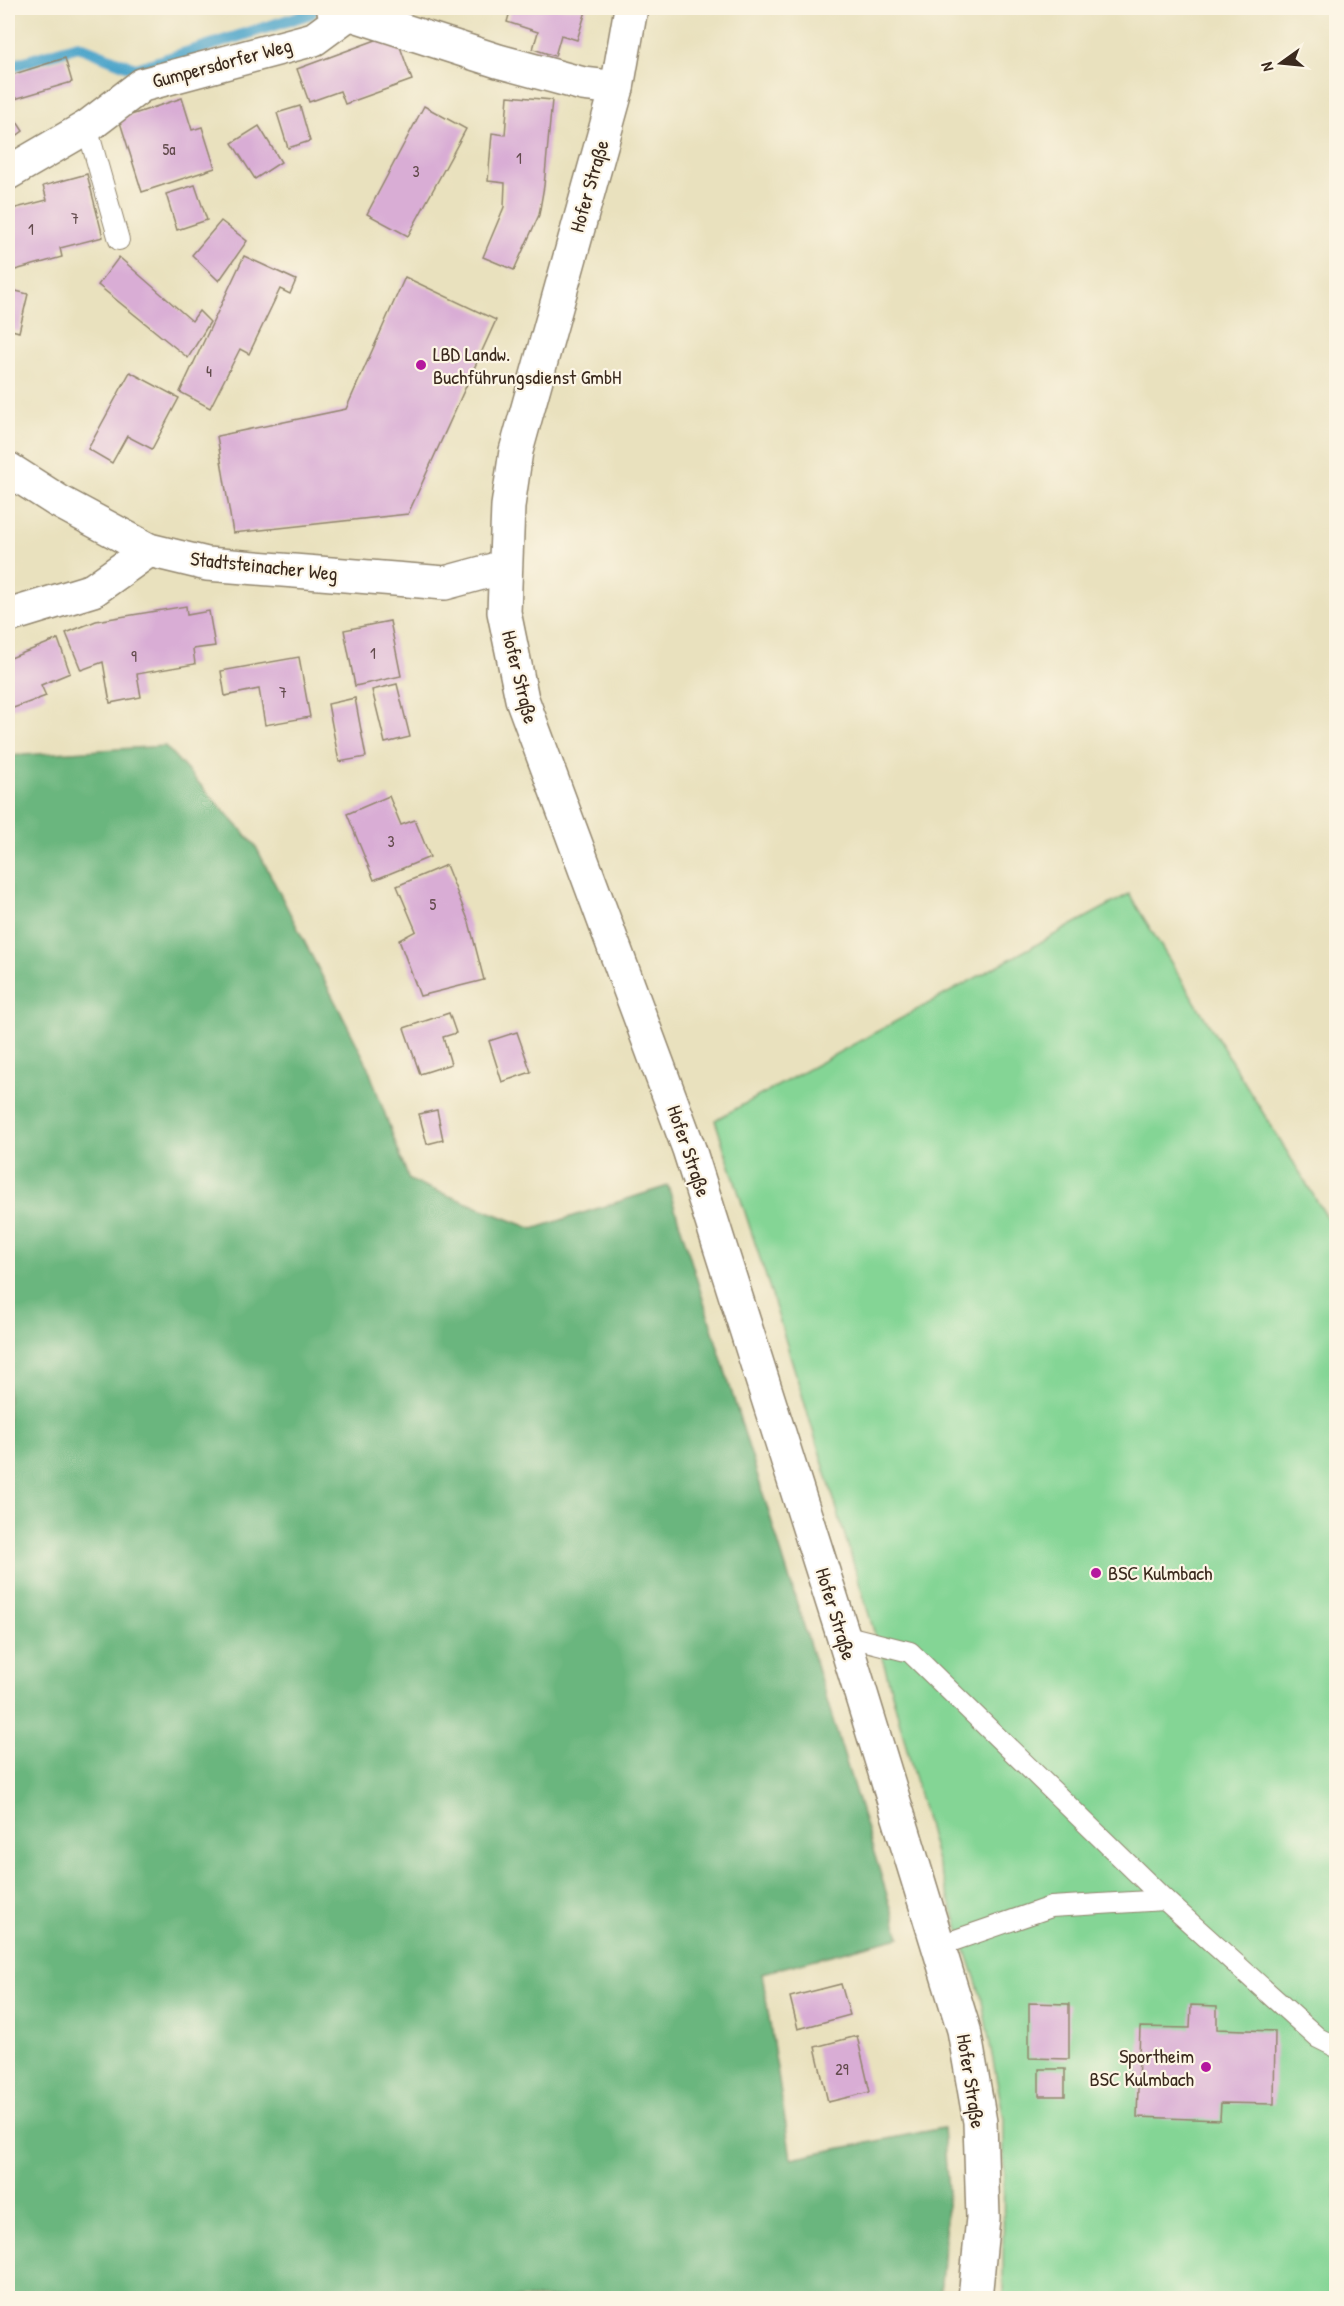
<svg xmlns="http://www.w3.org/2000/svg" width="1344" height="2306" font-family="'Patrick Hand',sans-serif">
<rect width="100%" height="100%" fill="#fcf5e5"/>
<filter id="ink" filterUnits="userSpaceOnUse"><feTurbulence type="fractalNoise" baseFrequency=".0167" numOctaves="2"/><feDisplacementMap in="SourceGraphic" scale="12" xChannelSelector="R" yChannelSelector="G"/><feConvolveMatrix kernelMatrix="1 2 1 2 8 2 1 2 1" color-interpolation-filters="sRGB"/></filter>
<filter id="wash" filterUnits="userSpaceOnUse"><feTurbulence type="fractalNoise" baseFrequency=".008" numOctaves="4" result="noise"/><feDisplacementMap in="SourceGraphic" scale="24" xChannelSelector="R" yChannelSelector="G"/><feGaussianBlur stdDeviation="1.35" result="paint"/><feColorMatrix in="noise" values="0 0 0 0 0 0 0 0 0 0 0 0 0 0 0 0 0 1.4 0 .05"/><feComposite in="paint" operator="in"/></filter>
<g filter="url(#wash)">
<rect width="100%" height="100%" fill="#e9e1be"/>
<path fill="#84d595" stroke="#60805a" stroke-width="1.5" d="M1129,894L1336,1232V2298H1003L1004,2119L981,1996L938,1865L886,1671L769,1286L715,1120Z"/>
<path fill="#6bb67e" stroke="#53704e" stroke-width="1.5" d="M165,746L255,845L366,1062L409,1180L533,1229L668,1186L900,1937L762,1973L791,2158L943,2128L948,2192L940,2298H8V756Z"/>
<g fill="none" stroke-linecap="round" stroke-linejoin="round">
<path stroke="#4da5ca" stroke-width="12" d="M8,67L78,46L136,69L311,13L314,8"/>
</g>
<g id="blocks">
<g fill="#d9add5">
<path d="M511,8H587L577,40L561,35L555,56L533,49L538,32L507,22Z"/>
<path d="M395,33L412,80L345,104L340,91L309,102L297,69Z"/>
<path d="M65,58L72,82L8,101V76Z"/>
<path d="M508,96L552,100L544,186L539,215L514,270L483,257L504,207L505,183L488,181L492,133L505,135Z"/>
<path d="M182,98L192,130L202,127L215,168L142,192L119,119Z"/>
<path d="M300,106L310,141L288,148L277,113Z"/>
<path d="M424,106L466,129L408,236L367,214Z"/>
<path d="M8,108L23,131L8,142Z"/>
<path d="M259,126L281,162L255,179L232,143Z"/>
<path d="M87,174L103,237L60,248L62,257L8,272V210L47,200L43,186Z"/>
<path d="M195,185L207,220L177,230L166,194Z"/>
<path d="M221,221L247,241L219,281L192,255Z"/>
<path d="M244,256L296,280L290,294L280,289L249,354L240,349L210,408L180,392Z"/>
<path d="M119,257L192,321L199,311L210,322L188,358L98,285Z"/>
<path d="M405,277L496,320L408,514L233,533L217,436L346,409Z"/>
<path d="M8,289L28,294L19,332L8,329Z"/>
<path d="M130,372L179,398L152,449L127,436L112,463L88,449Z"/>
<path d="M186,606L187,615L209,611L215,646L193,649L195,664L137,674L141,697L110,703L103,662L81,670L66,633L96,621Z"/>
<path d="M390,621L401,676L355,686L344,630Z"/>
<path d="M58,639L70,673L41,685L46,696L8,710V659Z"/>
<path d="M299,657L310,717L265,725L259,689L225,696L221,671Z"/>
<path d="M397,684L410,737L385,743L372,690Z"/>
<path d="M355,698L366,757L339,762L328,704Z"/>
<path d="M389,796L401,825L415,820L430,857L374,880L347,814Z"/>
<path d="M446,865L469,922L484,980L420,996L399,940L416,931L397,886Z"/>
<path d="M449,1013L456,1033L443,1037L451,1064L420,1074L404,1028Z"/>
<path d="M517,1032L531,1072L502,1082L489,1041Z"/>
<path d="M437,1110L443,1140L427,1144L419,1114Z"/>
<path d="M841,1984L850,2015L798,2029L790,1997Z"/>
<path d="M1029,2003L1069,2004V2059L1029,2058Z"/>
<path d="M1191,2005L1217,2006V2029L1275,2031L1274,2104L1221,2103L1220,2120L1137,2117L1140,2027L1190,2028Z"/>
<path d="M857,2036L870,2092L828,2102L815,2047Z"/>
<rect x="1039" y="2069" width="26" height="27"/>
</g>
</g>
</g>
<g filter="url(#ink)">
<use href="#blocks" fill-opacity="0" stroke="#92866e" stroke-width="1.5"/>
<g fill="none" stroke-linecap="round" stroke-linejoin="round">
<g stroke="#92866e" stroke-width="22">
<g id="service">
<path d="M87,127L119,240"/>
<path d="M843,1635L910,1652L1165,1900L1318,2038L1336,2047"/>
<path d="M938,1946L1051,1907L1165,1900"/>
</g>
</g>
<g stroke="#92866e" stroke-width="36">
<g id="minor">
<path d="M333,8L498,61L583,84L617,88"/>
<path d="M8,173L87,127L142,85L314,39L348,14"/>
<path d="M8,469L58,501L149,550L207,564L445,583L504,567"/>
<path d="M8,616L93,590L149,550"/>
</g>
</g>
<g stroke="#92866e" stroke-width="36">
<path id="tertiary" d="M631,8L617,88L516,451L508,506L504,612L522,699L689,1149L843,1635L964,2030L980,2122L983,2218L975,2298"/>
</g>
<use href="#service" stroke="#fff" stroke-width="20"/>
<use href="#minor" stroke="#fff" stroke-width="33"/>
<use href="#tertiary" stroke="#fff" stroke-width="33"/>
</g>
</g>
<g fill="#b5179e" stroke="#fcf5e5" stroke-width="2">
<circle cx="421" cy="365" r="6"/>
<circle cx="1096" cy="1573" r="6"/>
<circle cx="1206" cy="2067" r="6"/>
</g>
<g text-anchor="middle" stroke-width="4.5" stroke-linejoin="round" paint-order="stroke">
<g font-size="16" fill="#624b4c">
<text x="169" y="155">5a</text>
<text x="519" y="164">1</text>
<text x="416" y="177">3</text>
<text x="75" y="224">7</text>
<text x="31" y="235">1</text>
<text x="209" y="377">4</text>
<text x="373" y="659">1</text>
<text x="134" y="662">9</text>
<text x="283" y="698">7</text>
<text x="391" y="847">3</text>
<text x="433" y="910">5</text>
<text x="842" y="2075">29</text>
</g>
<g font-size="20" fill="#3b2a1e" stroke="#fcf5e5">
<text transform="translate(222 63) rotate(-15)" y="7">Gumpersdorfer Weg</text>
<text transform="translate(589 186) rotate(-74)" y="7">Hofer Straße</text>
<text transform="translate(264 566) rotate(6)" y="7">Stadtsteinacher Weg</text>
<text transform="translate(520 677) rotate(76)" y="7">Hofer Straße</text>
<text transform="translate(689 1151) rotate(71)" y="7">Hofer Straße</text>
<text transform="translate(836 1614) rotate(73)" y="7">Hofer Straße</text>
<text transform="translate(971 2081) rotate(81)" y="7">Hofer Straße</text>
</g>
<g font-size="20" fill="#3b2a1e" stroke="#fcf5e5" text-anchor="start">
<text x="433" y="361">LBD Landw.<tspan x="433" dy="23">Buchführungsdienst GmbH</tspan></text>
<text x="1108" y="1580">BSC Kulmbach</text>
<text x="1194" y="2063" text-anchor="end">Sportheim<tspan x="1194" dy="23">BSC Kulmbach</tspan></text>
</g>
</g>
<rect width="1344" height="2306" fill="none" stroke="#fcf5e5" stroke-width="30"/>
<g transform="translate(1281 63) rotate(255)" stroke="#fcf5e5" stroke-width="4.5" paint-order="stroke">
<path d="M0-4.5L10 22L0 15L-10 22Z" fill="#3b2a1e"/>
<text y="-9" font-size="16" font-weight="bold" text-anchor="middle" fill="#3b2a1e">N</text>
</g>
</svg>
